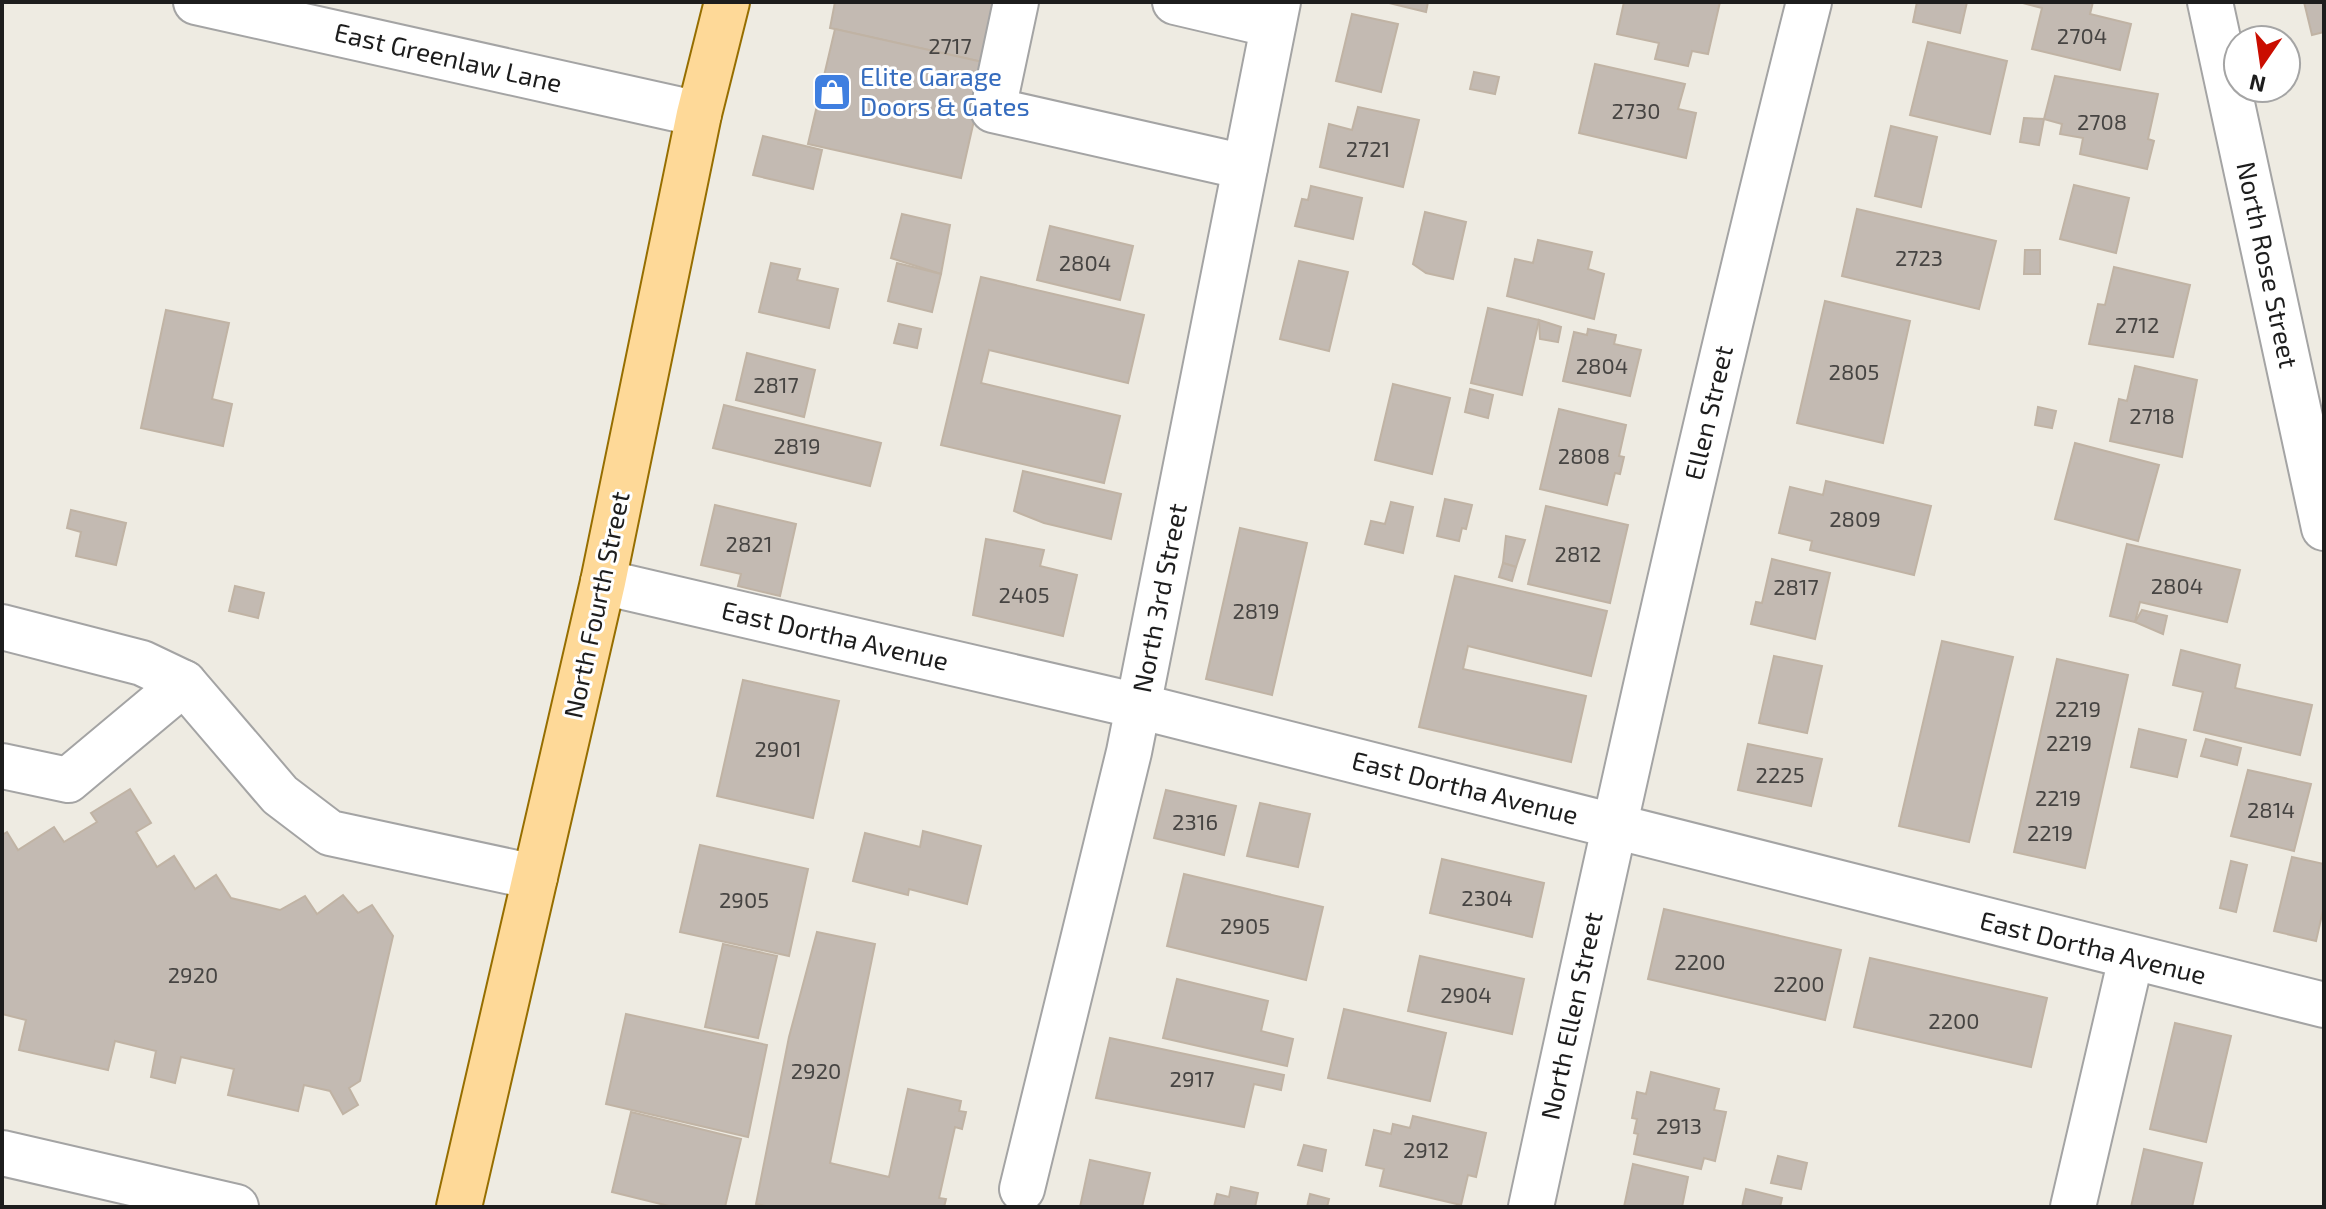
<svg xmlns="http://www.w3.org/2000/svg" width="2326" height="1209" font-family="'Exo 2',sans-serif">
<rect width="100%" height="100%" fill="#eeebe2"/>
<g fill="#c3bab2" stroke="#c0b3a4" stroke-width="2">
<path d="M835,2H1001L987,63L830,28Z"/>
<path d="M1385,2H1428L1426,12Z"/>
<path d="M1624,2H1720L1708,54L1692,51L1688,66L1655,59L1659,43L1617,34Z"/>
<path d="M1917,2H1967L1960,33L1913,22Z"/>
<path d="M2093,2L2090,14L2131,24L2120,70L2032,49L2042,8L2019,2Z"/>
<path d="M2304,2H2324V32L2312,35Z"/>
<path d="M1352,14L1398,24L1381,92L1336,81Z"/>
<path d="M835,29L987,63L961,178L808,144Z"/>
<path d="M1928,42L2007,61L1990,134L1910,115Z"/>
<path d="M1595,64L1685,84L1678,109L1696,113L1686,158L1579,133Z"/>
<path d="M1474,72L1499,77L1495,94L1470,89Z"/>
<path d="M2055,76L2158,94L2148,139L2154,141L2147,169L2080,154L2083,138L2060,134L2062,124L2044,119Z"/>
<path d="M1358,107L1419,120L1403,187L1320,167L1329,124L1352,130Z"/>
<path d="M2024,118L2044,119L2039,145L2020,142Z"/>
<path d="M1891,126L1937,137L1921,207L1875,196Z"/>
<path d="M763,136L822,150L813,189L753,175Z"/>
<path d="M2074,185L2129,198L2116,253L2060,239Z"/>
<path d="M1311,186L1362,198L1353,239L1295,226L1302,199L1308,200Z"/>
<path d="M1857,209L1996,241L1979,309L1842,276Z"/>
<path d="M1425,212L1466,222L1453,279L1426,273L1413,264Z"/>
<path d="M902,214L950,225L941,274L891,258Z"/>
<path d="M1050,226L1133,246L1120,300L1037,280Z"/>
<path d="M1538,240L1592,252L1588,269L1604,274L1594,319L1507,296L1515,259L1533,263Z"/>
<path d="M2025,250H2040V274H2024Z"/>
<path d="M1299,261L1348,272L1329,351L1280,339Z"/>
<path d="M771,263L800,269L797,280L838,289L829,328L759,312Z"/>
<path d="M897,263L941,274L932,312L888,301Z"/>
<path d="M2114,267L2190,285L2173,357L2089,344L2098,304L2105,305Z"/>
<path d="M981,277L1144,315L1128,383L989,350L981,383L1120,416L1104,483L941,445Z"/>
<path d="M1825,301L1910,321L1883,443L1797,423Z"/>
<path d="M1488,308L1539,320L1522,395L1471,383Z"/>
<path d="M166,310L229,323L212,399L232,404L223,446L141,428Z"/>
<path d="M1539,320L1561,327L1558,342L1540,339Z"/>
<path d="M899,324L921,329L917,348L894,343Z"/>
<path d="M1588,329L1616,335L1614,344L1641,350L1630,396L1563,381L1574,332L1587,335Z"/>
<path d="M747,353L815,370L804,417L736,400Z"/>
<path d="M2135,366L2197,380L2182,457L2110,441L2119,399L2127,401Z"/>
<path d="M1393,384L1450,398L1432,474L1375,460Z"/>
<path d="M1470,389L1493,395L1488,418L1465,412Z"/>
<path d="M724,405L881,443L870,486L713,448Z"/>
<path d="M2038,407L2056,411L2052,428L2035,425Z"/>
<path d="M1559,409L1626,425L1619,456L1624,457L1620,474L1615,473L1607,505L1540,489Z"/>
<path d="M2075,443L2159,465L2138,541L2055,519Z"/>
<path d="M1023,471L1121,494L1111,539L1044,523L1014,511Z"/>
<path d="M1826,481L1931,506L1914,575L1810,550L1812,541L1779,533L1790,487L1823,495Z"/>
<path d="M1445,499L1472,505L1466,529L1462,528L1459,541L1437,536Z"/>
<path d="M1391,502L1413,507L1403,553L1365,544L1371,521L1385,524Z"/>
<path d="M715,505L796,524L780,596L738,586L741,574L701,565Z"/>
<path d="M1546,506L1628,525L1610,603L1528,584Z"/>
<path d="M71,510L126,523L116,565L76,556L81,532L67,528Z"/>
<path d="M1240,528L1307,543L1272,695L1206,679Z"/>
<path d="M1506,536L1525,540L1516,567L1503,563Z"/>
<path d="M986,539L1044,550L1040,566L1077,575L1063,636L973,615Z"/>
<path d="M2127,544L2240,570L2227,622L2140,602L2135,622L2110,616Z"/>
<path d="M1772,559L1830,573L1815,639L1751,624L1756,602L1762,603Z"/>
<path d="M1503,563L1516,567L1512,581L1499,577Z"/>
<path d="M1455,576L1607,611L1591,676L1468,646L1463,669L1586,696L1571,762L1419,727Z"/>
<path d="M235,586L264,593L258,618L229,611Z"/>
<path d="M2142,610L2167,616L2163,634L2135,622Z"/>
<path d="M1942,641L2013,657L1969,842L1899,826Z"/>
<path d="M2181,650L2240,665L2235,688L2312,705L2300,755L2194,730L2203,692L2173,685Z"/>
<path d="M1774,656L1822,666L1807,733L1759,723Z"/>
<path d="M2057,659L2128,675L2085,868L2014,852Z"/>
<path d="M743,680L839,701L813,818L717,796Z"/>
<path d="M2139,729L2186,740L2177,777L2131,767Z"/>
<path d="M2206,739L2241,748L2237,765L2201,756Z"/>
<path d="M1748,744L1822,759L1811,806L1738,790Z"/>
<path d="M2248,770L2311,784L2294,851L2231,836Z"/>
<path d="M130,789L151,823L136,832L157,867L174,856L195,889L216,875L231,898L280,910L305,896L317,914L343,895L358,913L372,905L393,936L360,1081L349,1088L358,1105L343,1114L330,1091L304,1085L298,1111L228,1095L234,1069L181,1057L175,1083L151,1077L156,1051L115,1041L108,1070L19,1050L26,1020L2,1014V835L7,832L18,850L54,827L64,842L97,822L91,813Z"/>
<path d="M1166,790L1236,806L1224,855L1154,838Z"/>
<path d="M1260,803L1310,814L1298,867L1247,856Z"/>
<path d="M923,831L981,846L967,904L909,889L908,895L853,881L865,833L920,847Z"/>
<path d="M700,845L808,869L789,956L680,932Z"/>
<path d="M2292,857L2324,864V906L2316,941L2274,931Z"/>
<path d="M1442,859L1544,883L1532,937L1430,913Z"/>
<path d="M2231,861L2247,865L2236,912L2220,908Z"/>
<path d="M1184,874L1323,907L1306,980L1167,946Z"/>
<path d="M1664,909L1841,950L1825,1020L1648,979Z"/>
<path d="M817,932L875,944L830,1163L889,1177L908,1089L961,1101L959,1111L966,1112L962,1129L955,1127L939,1198L946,1199L944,1207H771L756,1204L789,1037Z"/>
<path d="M723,944L777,956L758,1038L705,1027Z"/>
<path d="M1420,956L1524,979L1512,1034L1408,1011Z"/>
<path d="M1870,958L2047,998L2031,1067L1854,1027Z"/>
<path d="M1177,979L1268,1001L1261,1031L1293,1039L1287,1066L1163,1038Z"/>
<path d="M1344,1009L1446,1033L1430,1101L1328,1078Z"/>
<path d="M626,1014L767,1045L748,1137L606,1104Z"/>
<path d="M2175,1023L2231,1036L2206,1142L2150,1129Z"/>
<path d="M1110,1038L1284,1075L1281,1090L1254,1084L1244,1127L1096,1098Z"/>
<path d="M1651,1072L1719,1089L1714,1110L1726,1112L1715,1161L1704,1158L1701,1169L1634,1154L1638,1134L1634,1133L1637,1119L1632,1118L1637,1092L1646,1094Z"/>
<path d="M631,1112L741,1139L725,1207H673L612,1192Z"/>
<path d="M1413,1116L1486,1133L1476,1177L1468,1175L1461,1205L1380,1186L1384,1169L1366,1165L1374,1130L1391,1134L1393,1124L1410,1128Z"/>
<path d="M1304,1145L1326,1150L1322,1171L1298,1165Z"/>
<path d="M2144,1149L2202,1163L2192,1207H2131Z"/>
<path d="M1778,1156L1807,1163L1801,1189L1771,1183Z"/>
<path d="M1090,1160L1150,1173L1142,1207H1080Z"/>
<path d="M1633,1164L1688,1177L1682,1207H1624Z"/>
<path d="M1231,1187L1258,1193L1255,1207H1214L1217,1194L1229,1197Z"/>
<path d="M1746,1189L1782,1198L1780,1207H1742Z"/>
<path d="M1310,1194L1329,1199L1327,1207H1307Z"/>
</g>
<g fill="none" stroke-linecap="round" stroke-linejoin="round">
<g stroke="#a4a4a4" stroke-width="48">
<g id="minor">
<path d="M196,2L699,114"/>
<path d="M1016,2L993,110L1245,167"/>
<path d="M1175,2L1273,25"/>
<path d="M2210,2L2324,528"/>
<path d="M603,582L1138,706L2324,1005"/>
<path d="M2,627L142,663L184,683L280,795L330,833L535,877"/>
<path d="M2,766L68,780L184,683"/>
<path d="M2,1153L236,1207"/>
<path d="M1022,1189L1129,752L1278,2"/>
<path d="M1531,1207C1618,804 1708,402 1809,2"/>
<path d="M2073,1207L2131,958"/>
</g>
</g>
<g stroke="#966e00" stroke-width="48">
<path id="major" d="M459,1207L603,582L699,114L727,2"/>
</g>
<use href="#minor" stroke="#fff" stroke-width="44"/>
<use href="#major" stroke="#fed998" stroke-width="44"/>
</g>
<defs>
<g id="shop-square" transform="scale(2)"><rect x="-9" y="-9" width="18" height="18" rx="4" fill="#3f7fe0" stroke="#fff"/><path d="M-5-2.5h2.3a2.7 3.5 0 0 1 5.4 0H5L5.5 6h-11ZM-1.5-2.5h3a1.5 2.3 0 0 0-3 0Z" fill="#fff"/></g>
</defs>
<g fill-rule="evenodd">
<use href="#shop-square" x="832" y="92"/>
</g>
<g text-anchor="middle" stroke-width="6" stroke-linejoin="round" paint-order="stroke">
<g font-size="22" fill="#464442">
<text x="2082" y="44">2704</text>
<text x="950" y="54">2717</text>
<text x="1636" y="119">2730</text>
<text x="2102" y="130">2708</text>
<text x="1368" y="157">2721</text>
<text x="1919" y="266">2723</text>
<text x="1085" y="271">2804</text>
<text x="2137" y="333">2712</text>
<text x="1602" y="374">2804</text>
<text x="1854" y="380">2805</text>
<text x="776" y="393">2817</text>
<text x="2152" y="424">2718</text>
<text x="797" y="454">2819</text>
<text x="1584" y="464">2808</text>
<text x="1855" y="527">2809</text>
<text x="749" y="552">2821</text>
<text x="1578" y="562">2812</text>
<text x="2177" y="594">2804</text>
<text x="1796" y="595">2817</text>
<text x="1024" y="603">2405</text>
<text x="1256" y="619">2819</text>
<text x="2078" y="717">2219</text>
<text x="2069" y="751">2219</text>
<text x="778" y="757">2901</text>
<text x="1780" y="783">2225</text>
<text x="2058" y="806">2219</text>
<text x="2271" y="818">2814</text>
<text x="1195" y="830">2316</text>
<text x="2050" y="841">2219</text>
<text x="1487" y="906">2304</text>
<text x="744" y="908">2905</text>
<text x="1245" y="934">2905</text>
<text x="1700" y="970">2200</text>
<text x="193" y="983">2920</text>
<text x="1799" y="992">2200</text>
<text x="1466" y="1003">2904</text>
<text x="1954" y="1029">2200</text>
<text x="816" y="1079">2920</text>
<text x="1192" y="1087">2917</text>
<text x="1679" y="1134">2913</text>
<text x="1426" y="1158">2912</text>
</g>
<g font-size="26" fill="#1d1d1d" stroke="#fff">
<text transform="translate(448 58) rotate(13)" y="9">East Greenlaw Lane</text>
<text transform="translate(2267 265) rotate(78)" y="9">North Rose Street</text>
<text transform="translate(1709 413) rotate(-77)" y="9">Ellen Street</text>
<text transform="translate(1160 598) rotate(-79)" y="9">North 3rd Street</text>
<text transform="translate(597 605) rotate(-78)" y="9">North Fourth Street</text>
<text transform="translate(835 636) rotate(13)" y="9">East Dortha Avenue</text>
<text transform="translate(1465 788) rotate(14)" y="9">East Dortha Avenue</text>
<text transform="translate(2093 948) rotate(14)" y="9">East Dortha Avenue</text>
<text transform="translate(1572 1016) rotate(-78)" y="9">North Ellen Street</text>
</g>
<g font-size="26" fill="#366cbe" stroke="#fff" text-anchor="start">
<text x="860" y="86">Elite Garage<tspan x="860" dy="30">Doors &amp; Gates</tspan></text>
</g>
</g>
<rect width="2326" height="1209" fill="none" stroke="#1d1d1d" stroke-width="8"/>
<g transform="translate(2262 64) rotate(193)"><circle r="38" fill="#ffffff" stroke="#a5a5a5" stroke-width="2"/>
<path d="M0-6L14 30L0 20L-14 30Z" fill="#ca0d00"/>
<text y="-12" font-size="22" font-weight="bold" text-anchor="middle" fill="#1d1d1d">N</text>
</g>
</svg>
